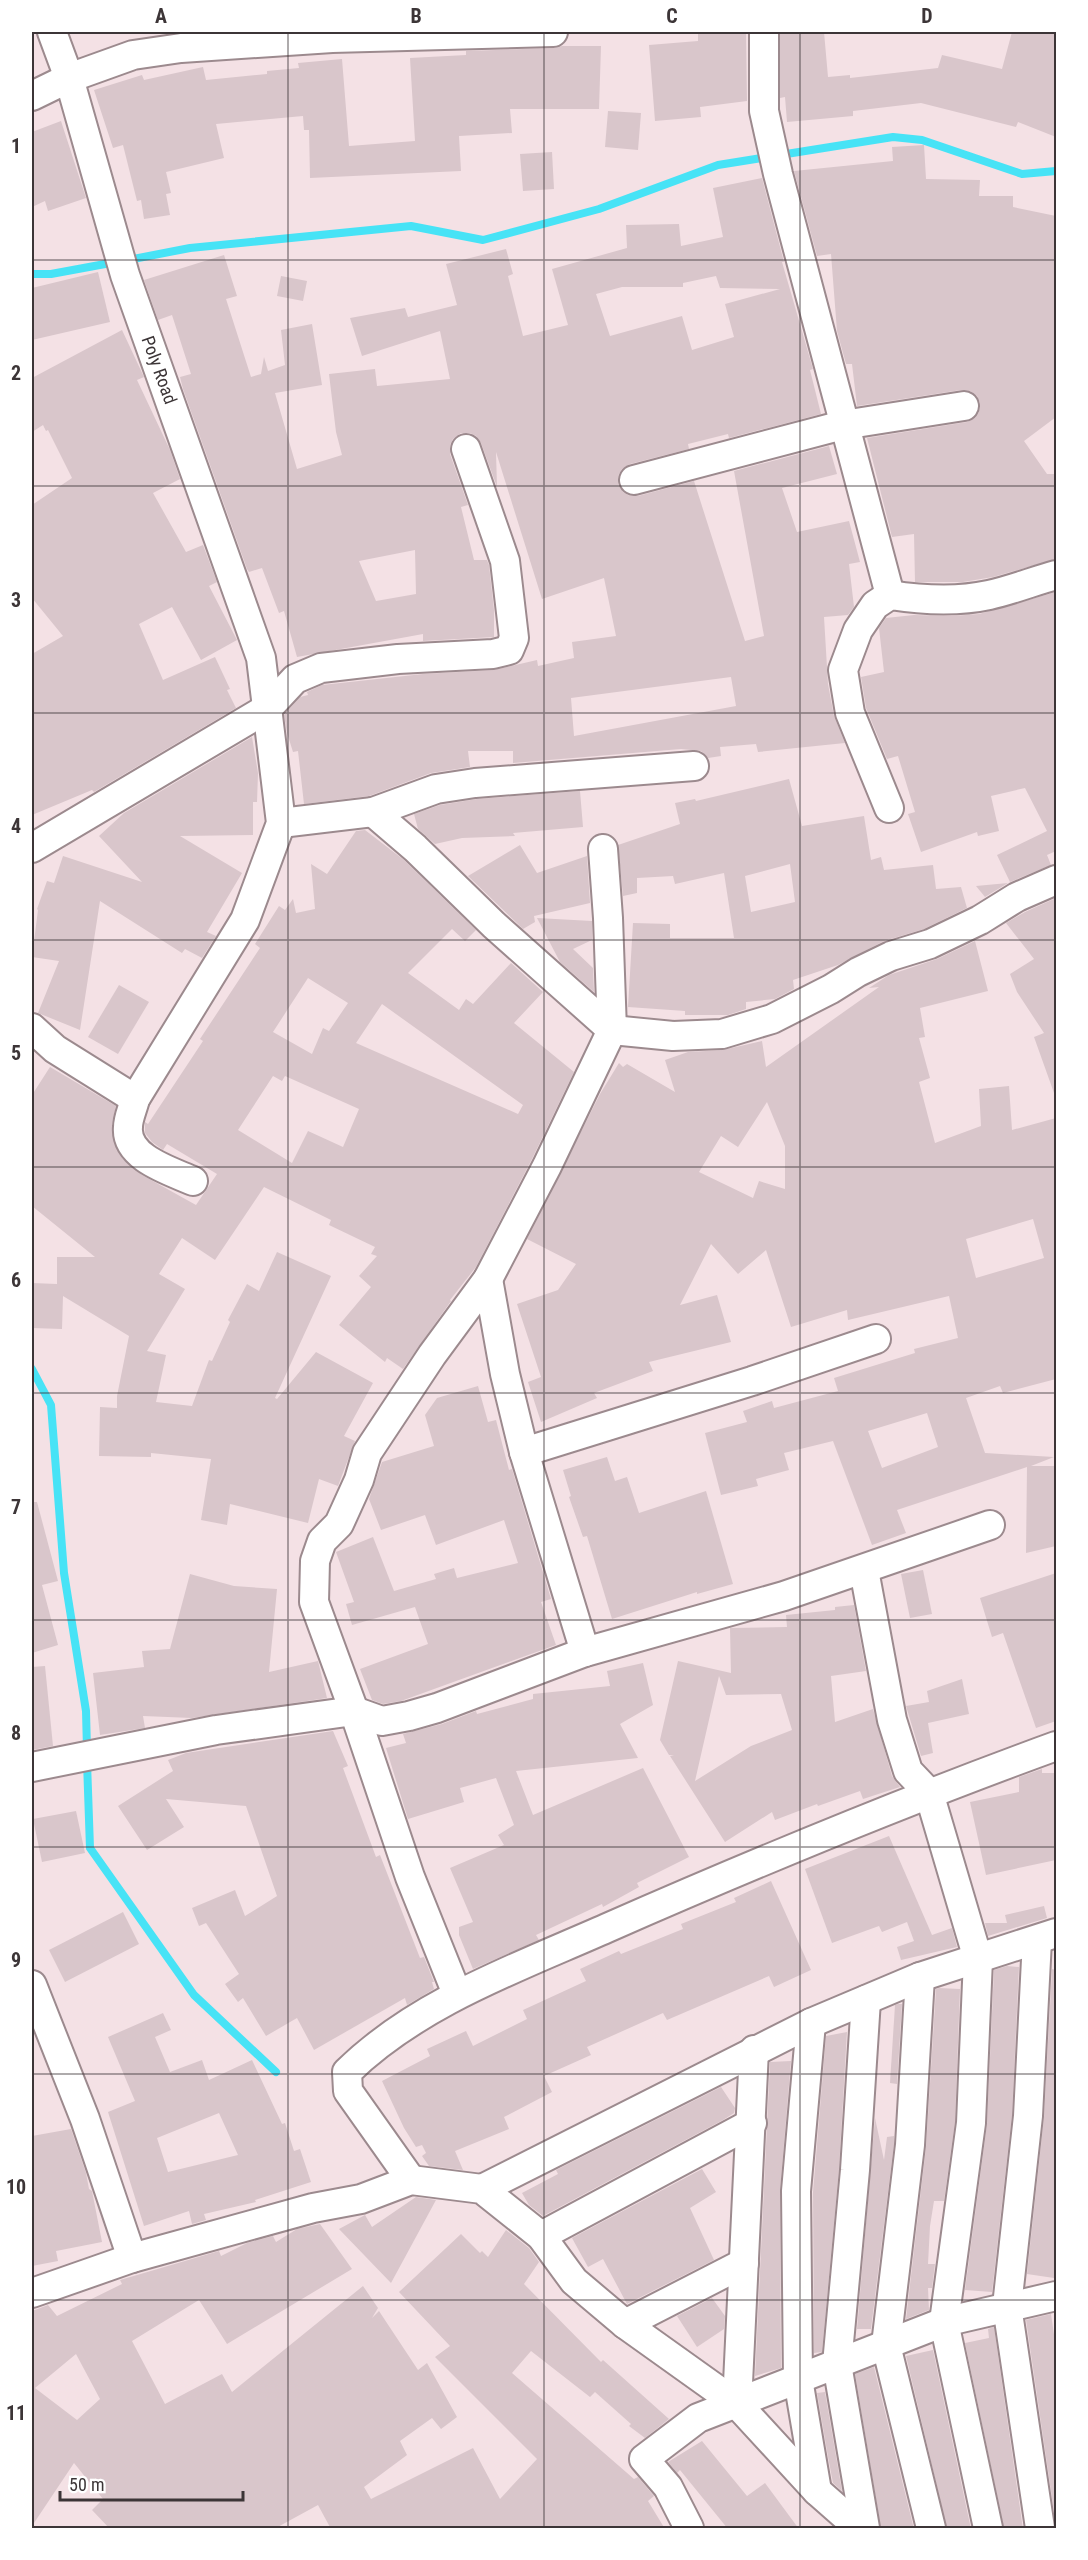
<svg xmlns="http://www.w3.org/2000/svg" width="1088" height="2560" font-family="'Roboto Condensed',sans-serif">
<rect width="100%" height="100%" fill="#f4e1e5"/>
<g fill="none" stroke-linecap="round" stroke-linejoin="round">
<g stroke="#47e3f6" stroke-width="8">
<path d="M780,155L893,137L922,140L1022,174L1056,171"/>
<path d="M128,260L190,248L411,226L483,240L599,209L718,165L768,157"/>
<path d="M32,274H51L116,262"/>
<path d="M32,1369L51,1405L64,1573L86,1711L87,1750"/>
<path d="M87,1762L90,1848L194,1995L276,2072"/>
</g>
</g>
<g fill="#d9c6cb" fill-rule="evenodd">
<path d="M698,32H746L747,101L700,107L701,117L655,121L649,45L698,41Z"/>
<path d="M780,32H824L828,77L850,75V78L938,68L942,55L1002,69L1012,32H1056V137L1018,122L1016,127L921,103L853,111V116L787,122L785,97L780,98Z"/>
<path d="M562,46H601L599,109H510L512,133L459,136L461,171L310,178L309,130H304L303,116L216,124L224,158L166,172L171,193L166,194L170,215L144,219L141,200L137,201L123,145L113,148L94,90L142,75L144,80L203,67L206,80L267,74V71L299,68L298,63L342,59L349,146L415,141L410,58L466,55V51L553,48Z"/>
<path d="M608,111L641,113L638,150L605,147Z"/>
<path d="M61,121L86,198L48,211L45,201L32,207V132Z"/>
<path d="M924,145L926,179L980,180L979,196H1013V207L1056,216V417L1024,441L1047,474H1056V559L993,577L963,582H915L914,534L892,537L867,438L967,422L975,418L979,412L980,403L977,396L970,391L961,390L857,406L852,364H846L837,331L831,254L817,256L794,171L893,161L892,147Z"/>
<path d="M552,152L554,189L523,191L520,154Z"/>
<path d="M762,178L784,262H782L813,369L810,370L821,414L729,438L728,434L688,444L689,449L630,464L622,469L618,476V484L623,492L630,496H638L694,481L745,641L764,636L734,471L829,446L837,474L782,488L797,532L849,521L860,562L849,564L854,607L848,615L824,617L828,684L834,716L845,743L758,752L756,744L720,747L721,756L708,758L701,751L681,749L513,763V751H468L470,767L431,773L369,796L304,804L298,751L293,752L287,733L284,715L300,697L308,695L307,692L322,685L423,674L494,670L537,660L538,666L574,658L572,642L616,636L604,578L542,599L496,452L497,487L481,443L476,436L470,433H461L453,439L450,445V454L468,505L461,507L474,560H487L489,565L494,610V637L423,641V634L297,657L284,611L279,613L262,568L249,572L247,569L183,389L180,377L191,374L172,315L158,320L144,280L224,255L237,296L226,299L251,377L261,374L264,357L268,371L285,365L281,330L312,324L322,385L275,393L297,469L342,455L336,432L329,374L375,369L377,386L450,379L440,331L362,356L350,318L405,308L408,317L457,305L446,264L506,249L513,274L508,276L523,336L568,325L552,269L627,248L626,225L679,224L681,246L723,237L713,188ZM716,276L720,288L780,289L725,304L734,337L692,350L682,316L610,336L596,294L622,287H683V283ZM415,550L416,594L376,601L359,561ZM731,677L736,706L574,736L571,698Z"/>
<path d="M98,272L110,322L32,340V288Z"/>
<path d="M281,276L307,281L303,301L277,296Z"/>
<path d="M122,330L144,377L137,380L170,450L180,479L153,493L186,552L203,545L217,582L209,586L237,640L201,660L172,607L139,624L163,680L215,657L230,689L227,690L236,708L94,792L92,790L32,815V654L63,636L32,598V505L72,478L48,430L46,431L43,425L32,432V378Z"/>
<path d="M1056,592V851L1047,855L1051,865L1010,882L997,855L1047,831L1025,788L991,796L999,831L978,836L977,832L921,852L908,814L915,812L898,756L887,759L866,708L861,677L884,672L879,628L886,618L914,615L952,616L979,614Z"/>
<path d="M252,737L258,773L257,802H253V835L180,836L242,873L207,932L216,936L202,958L185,949L182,953L100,901L80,1030L38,1013L59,961L32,957L38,910L37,909L47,881L54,883L63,856L142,882L99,836L124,813Z"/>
<path d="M789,779L802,826L864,816L871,860L881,857L884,870L933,865L936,889L961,887L967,908L924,929L884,941L838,965L793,980L794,989L775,999L746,1002V1009L728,1015H685V1011L628,1007L633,923L670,924V938H734L724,873L675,884L673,876L637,878V893L623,896L618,845L680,824L675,803L695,799L696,801ZM790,864L795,902L751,912L745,876Z"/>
<path d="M580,791L583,827L513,833L515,836L462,838L435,844L418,829L414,814L440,805L477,799Z"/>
<path d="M365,830L404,860L476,930L465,941L452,929L408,973L459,1010L466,999L473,1004L511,963L543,992L514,1023L574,1072L532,1159L476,1267L450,1300L451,1301L403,1369L387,1358L385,1362L339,1325L371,1287L359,1276L377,1256L371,1254L375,1247L329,1225L331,1220L264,1187L215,1260L182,1238L159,1274L185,1289L147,1351L166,1355L156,1402L192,1406L209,1360L212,1361L230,1322L228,1320L247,1284L259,1291L277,1252L331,1276L275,1398L277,1399L316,1352L373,1383L344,1436L355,1441L338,1486L319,1479L308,1523L230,1504L227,1525L201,1520L211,1459L151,1453V1457L99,1456L100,1407L117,1408V1396L129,1336L63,1296L62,1329L32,1328V1283L57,1284V1257H95L32,1206V1095L50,1067L116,1106L112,1123L113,1139L122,1158L142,1175L196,1205L217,1174L167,1144L163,1150L152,1142L145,1133V1122L148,1124L203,1041L200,1039L260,948L255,944L279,906L285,910L293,899L296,913L315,909L311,864L327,874L356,831ZM308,978L348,1003L329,1031L323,1028L312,1054L273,1032ZM382,1004L523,1105L518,1114L356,1043ZM273,1076L282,1081L285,1076L359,1109L343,1147L308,1131L292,1163L238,1130Z"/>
<path d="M520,845L537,873L587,856L590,903L534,916L535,922L523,929L468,876Z"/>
<path d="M1008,883L985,897L976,886Z"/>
<path d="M1056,898V1092L1054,1093L1034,1037L1044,1033L1017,992L1010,974L1034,959L1006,923L1025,912Z"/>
<path d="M537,918L592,921V940L573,949L593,968L594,992L560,962Z"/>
<path d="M975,941L988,991L920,1008L925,1037L919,1038L930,1078L919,1082L935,1143L981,1126L979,1089L1009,1086L1012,1130L1056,1118V1379L1003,1393L1000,1386L966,1398L985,1453L1054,1457L1031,1466H1056V1546L1026,1553L1027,1467L897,1510L906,1533L872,1545L833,1441L784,1453L789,1470L756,1479L758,1486L721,1495L705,1433L747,1422L743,1411L772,1401L774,1408L838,1391L834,1378L915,1353L914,1349L958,1338L949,1296L848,1320L847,1310L791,1327L766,1250L738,1274L711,1244L680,1305L717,1295L731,1342L649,1362L653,1371L594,1393L597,1398L541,1422L528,1382L541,1377L517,1304L558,1290L576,1264L527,1239L600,1094L619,1063L623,1067L627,1064L675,1092L665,1060L688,1052L723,1050L762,1041L766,1067L879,987L869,988L889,975L937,959ZM767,1102L785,1146V1189L759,1181L753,1198L699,1172L721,1136L738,1147ZM1033,1219L1044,1258L976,1278L966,1239ZM927,1413L938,1447L882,1468L868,1431Z"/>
<path d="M119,985L149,1002L118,1054L88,1037Z"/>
<path d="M478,1386L488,1422L496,1420L509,1470L512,1469L551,1599L541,1602L556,1645L401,1701L383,1704L372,1700L360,1669L428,1644L415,1607L352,1625L346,1604L354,1602L336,1552L373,1537L394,1591L436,1579L434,1574L454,1568L457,1578L518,1563L504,1520L436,1545L425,1515L381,1530L369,1499L382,1462L434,1446L425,1415L437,1398Z"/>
<path d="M607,1457L615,1481L627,1477L639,1513L706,1491L733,1584L697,1594V1592L612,1619L587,1536L583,1537L569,1497L571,1496L563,1470Z"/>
<path d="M32,1502H37L58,1581L42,1585L58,1645L32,1653Z"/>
<path d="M923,1570L932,1614L910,1618L901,1574Z"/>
<path d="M1056,1573V1721L1036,1728L1003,1633L992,1637L980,1598Z"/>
<path d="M190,1574L234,1586L277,1589L269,1672L318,1661L327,1698L192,1718L143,1716L145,1728L100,1735L93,1673L144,1667L142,1651L170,1649Z"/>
<path d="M854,1605L866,1671L831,1676L835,1722L873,1709L892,1776L900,1787L863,1799L860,1791L818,1806L817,1804L775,1820L772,1812L725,1842L670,1756L674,1755H669L660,1740L678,1661L731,1673L730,1628L787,1627L786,1615L835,1610V1607ZM719,1676L726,1695L781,1694L792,1730L751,1746L695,1781Z"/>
<path d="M643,1663L653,1705L620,1724L638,1758L516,1771L533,1815L643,1768L689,1857L637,1883L639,1887L603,1907L602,1904L536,1935L539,1940L473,1969L459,1935V1927L473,1922L450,1868L504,1845L498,1835L514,1825L496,1778L460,1788L464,1802L408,1819L386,1748L406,1743L403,1734L442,1724L476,1711L477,1714L533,1699V1694L610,1686L607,1671Z"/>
<path d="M45,1666L53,1746L32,1750V1667Z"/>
<path d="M962,1679L969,1714L928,1723L933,1753L921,1756L906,1706L929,1702L927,1691Z"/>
<path d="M333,1731L348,1766L343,1768L376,1857L380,1855L420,1958L424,1957L434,1982H432L434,1989L407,2005L405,1998L314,2050L297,2018L266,2036L243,1998L238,2002L225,1984L239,1974L206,1923L199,1926L192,1908L235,1890L245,1916L277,1896L246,1806L166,1799L184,1827L147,1850L118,1806L173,1771L168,1760L186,1753Z"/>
<path d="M1042,1769V1773H1056V1860L986,1875L970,1802L1019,1792V1777Z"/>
<path d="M76,1811L85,1853L42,1862L33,1819Z"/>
<path d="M889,1836L932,1935L952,1928L957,1947L901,1960L897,1947L914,1941L907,1922L882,1932L879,1926L832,1943L805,1869Z"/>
<path d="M771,1881L811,1970L774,1987L769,1976L667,2020L663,2013L587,2047L591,2055L544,2076L552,2092L504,2117L509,2129L455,2151L463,2170L429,2166L422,2156L426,2153L422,2145L416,2147L404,2128L382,2081L430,2056L427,2049L466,2031L473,2046L527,2019L523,2010L586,1981L580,1969L619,1951L621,1954L683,1929L681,1924L736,1902L734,1898Z"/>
<path d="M1044,1906L1047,1918L988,1936L985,1923H1007L1005,1915Z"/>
<path d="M123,1912L139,1944L65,1982L49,1950Z"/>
<path d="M1007,1966L1019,1967L1012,2115L992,2292L965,2290L987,2124L994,1970Z"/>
<path d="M1052,1969L1056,1970V2257L1054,2278L1027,2274L1044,2117Z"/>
<path d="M939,1988L960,1989L955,2122L944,2201H934L930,2226L928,2264H935L932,2288H928L929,2310L906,2319L926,2147L936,1989Z"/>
<path d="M898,2004H902L897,2084L890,2083L895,2005Z"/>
<path d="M163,2013L171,2030L155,2037L170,2072L202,2060L209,2080L252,2060L282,2124L285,2123L294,2151L300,2149L311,2182L255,2200L256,2202L204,2214L206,2220L192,2224L189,2211L144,2226L108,2112L135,2101L108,2037ZM219,2113L238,2155L168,2172L157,2138Z"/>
<path d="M847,2032L839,2169L822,2352L814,2353L813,2192L826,2036Z"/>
<path d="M791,2061L780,2191L781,2368L755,2376L770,2062Z"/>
<path d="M721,2087L735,2108L734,2113L723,2120L543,2216L529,2205L522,2193L558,2174L556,2170Z"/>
<path d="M875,2118L884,2160L887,2137L894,2136V2144L871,2329H857Z"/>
<path d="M71,2129L86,2173L89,2189L92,2191L102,2242L56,2251L58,2261L32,2266V2136Z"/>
<path d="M702,2169L716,2192L690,2208L714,2260L627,2304L603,2259L588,2267L572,2238Z"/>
<path d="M416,2197L436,2200L391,2283L339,2229L365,2215L372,2227Z"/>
<path d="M320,2224L352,2269L227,2344L199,2300L132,2341L165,2404L222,2374L232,2392L363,2286L378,2308L372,2318L379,2311L418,2370L427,2363L457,2417L441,2429L432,2418L400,2441L407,2455L364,2487L371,2499L473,2448L500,2499L537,2459L435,2357L450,2346L399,2292L461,2234L480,2253L482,2251L488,2257L506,2230L529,2248L539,2262L524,2284L601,2362L603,2360L669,2419L645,2438L629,2426L631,2424L595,2392L590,2397L531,2351L512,2373L634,2479L638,2477L654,2496L648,2501L665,2529H331L318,2505L274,2529H110L92,2510L103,2499L74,2463L32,2526V2311L48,2305L57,2316L122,2284L120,2280L219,2251L221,2256L247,2243L273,2236L276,2242L297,2229ZM76,2354L100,2399L77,2420L35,2388Z"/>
<path d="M712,2298L725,2316L724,2329L697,2347L677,2316Z"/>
<path d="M1051,2314L1056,2348V2526L1026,2320Z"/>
<path d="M994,2327L1023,2529H1004L965,2343L989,2338L988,2329Z"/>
<path d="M933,2350L971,2529H947L906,2356Z"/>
<path d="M874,2367L914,2529H881L855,2374Z"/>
<path d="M825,2392L842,2491L833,2483L828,2457L817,2393Z"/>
<path d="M702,2441L747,2496L765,2483L799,2529H728L680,2470L677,2473L668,2462Z"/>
</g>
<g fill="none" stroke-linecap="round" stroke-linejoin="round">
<g stroke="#9c8a8e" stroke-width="32">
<g id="street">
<path d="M52,32L69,78L125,275L261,658L281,823L245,920L135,1099C133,1108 128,1118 128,1127C125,1158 171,1171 193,1181"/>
<path d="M764,32V111L778,174L890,595"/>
<path d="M32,96L69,78L133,55L181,48L332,38L553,32"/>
<path d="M634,480L843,425L964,406"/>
<path d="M889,808L850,713L843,670L858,630L875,605L890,595C922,600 957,602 989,595C1012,590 1034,581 1056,575"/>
<path d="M373,812L415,848L494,925L612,1030L673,1036L722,1034L772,1019L831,989L858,972L891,956L930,944L980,920L1017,897L1056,880"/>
<path d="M281,823L373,812L436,789L475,783L694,766"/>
<path d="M32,848L268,708L295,679L321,668L398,659L493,654L509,650L514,638L505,561L466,449"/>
<path d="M32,1028L55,1049L135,1099"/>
<path d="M488,1279L505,1374L524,1452L585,1652"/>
<path d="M524,1452L752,1381L876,1339"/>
<path d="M864,1570L892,1720L908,1771L929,1793L978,1959L971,2123L944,2322L988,2528"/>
<path d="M32,1767L216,1730L354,1711L382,1721L409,1716L437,1708L585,1652L784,1596L990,1525"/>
<path d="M1037,1940L1028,2116L1007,2306L1040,2528"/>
<path d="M920,1977L910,2145L886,2345L931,2528"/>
<path d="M32,1985L85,2119L132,2258"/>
<path d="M457,1994L410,1877L354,1711L314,1602L315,1561L322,1541L339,1524L359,1480L367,1453L432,1355L488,1279L547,1166L612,1030L608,918L603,849"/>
<path d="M811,2023L796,2191L798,2379L817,2491"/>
<path d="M411,2180L348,2091L347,2072C417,2003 519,1967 607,1928C755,1863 905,1801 1056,1746"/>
<path d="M482,2189L811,2023L920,1977L1056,1933"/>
<path d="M541,2236L752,2123"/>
<path d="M32,2293L132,2258L313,2208L361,2199L411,2180L482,2189L541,2236L574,2281L625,2324L737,2404L817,2491L859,2528"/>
<path d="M625,2324L744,2263"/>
<path d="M737,2404L754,2050"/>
<path d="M689,2528L668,2487L644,2459L698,2418L944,2322L1056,2296"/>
<path d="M865,2528L837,2364L855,2170L866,2000"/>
</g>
</g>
<use href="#street" stroke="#fff" stroke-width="28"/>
</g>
<path fill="none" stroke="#3c3537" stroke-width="1.5" stroke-opacity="0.55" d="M288,32V2528M544,32V2528M800,32V2528M32,260H1056M32,486H1056M32,713H1056M32,940H1056M32,1167H1056M32,1393H1056M32,1620H1056M32,1847H1056M32,2074H1056M32,2300H1056"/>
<g text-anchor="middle" stroke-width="4.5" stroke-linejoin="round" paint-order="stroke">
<g font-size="18" fill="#3c3537" stroke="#fff">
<text transform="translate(159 370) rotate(70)" y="6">Poly Road</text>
</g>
</g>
<rect width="1088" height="2560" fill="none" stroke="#ffffff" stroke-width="66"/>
<path d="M60 2491v9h183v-9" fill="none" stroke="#3c3537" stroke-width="3"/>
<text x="69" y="2491" font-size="18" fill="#3c3537" stroke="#ffffff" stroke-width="4.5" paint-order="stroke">50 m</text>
<rect x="33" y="33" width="1022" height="2494" fill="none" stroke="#3c3537" stroke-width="2"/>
<g font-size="20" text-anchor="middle" font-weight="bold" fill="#3c3537">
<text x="161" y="23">A</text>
<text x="416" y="23">B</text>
<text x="672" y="23">C</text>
<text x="927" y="23">D</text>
<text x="16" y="153">1</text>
<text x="16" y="380">2</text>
<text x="16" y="607">3</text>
<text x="16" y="833">4</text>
<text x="16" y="1060">5</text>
<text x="16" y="1287">6</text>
<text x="16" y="1514">7</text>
<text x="16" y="1740">8</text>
<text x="16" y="1967">9</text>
<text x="16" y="2194">10</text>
<text x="16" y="2420">11</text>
</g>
</svg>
